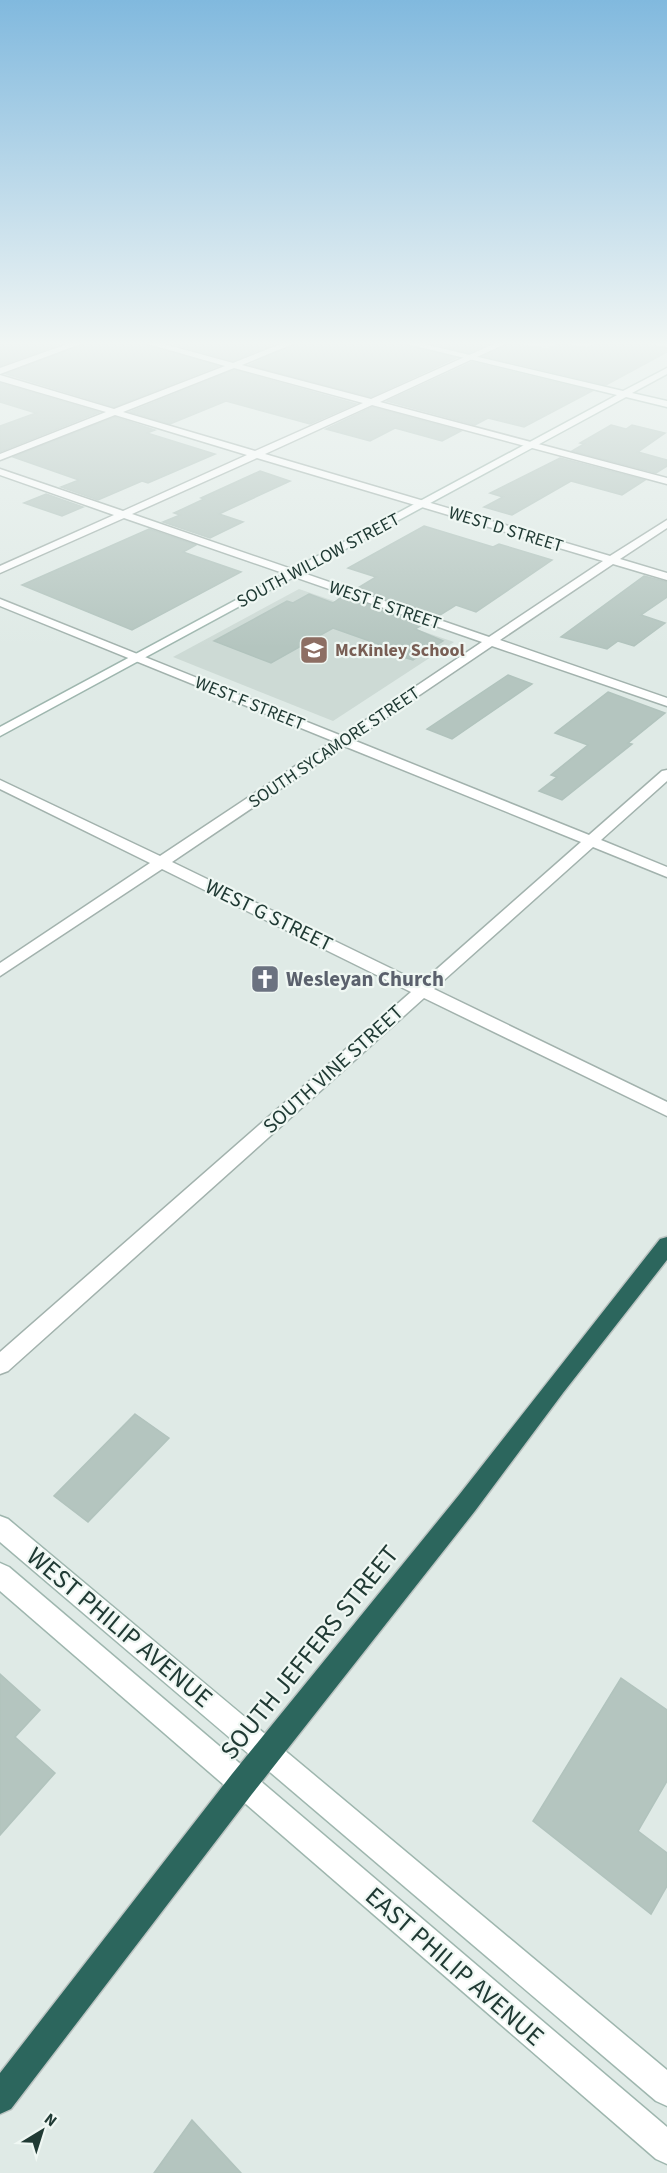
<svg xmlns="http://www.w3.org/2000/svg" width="667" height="2173" font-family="'Source Sans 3',sans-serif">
<rect width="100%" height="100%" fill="#dfeae6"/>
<path fill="#cddad5" d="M299,589L454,642L333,721L173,657Z"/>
<g fill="#b4c5bf" stroke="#b1c3bd" stroke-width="1.5">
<path d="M0,343H62L0,366Z"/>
<path d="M85,343H143L218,366L114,407L6,374Z"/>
<path d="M170,343H276L233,361Z"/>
<path d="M297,343H401L456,358L371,397L249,365Z"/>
<path d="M430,343H490L469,353Z"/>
<path d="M509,343L548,349L559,343L587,348L596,343H641L667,349V352L606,385L484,356Z"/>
<path d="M472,362L592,391L524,427L488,418L475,425L387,401Z"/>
<path d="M234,370L356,404L310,424L226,401L170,424L130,412Z"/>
<path d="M0,383L99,412L0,452V426L36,413L0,402Z"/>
<path d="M372,407L461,431L442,441L395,428L370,441L326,429Z"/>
<path d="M115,417L155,430L147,433L215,454L148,483L142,481L98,500L61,487L79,480L13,457Z"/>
<path d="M611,425L626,429L632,425L665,433L638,452L667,460V466L656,473L572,451L584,444L580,443Z"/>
<path d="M560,458L645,480L622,495L571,481L512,515L484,507L503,497L490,493Z"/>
<path d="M260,471L290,481L219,514L243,522L210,538L163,522L180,515L174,513L204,499L201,498Z"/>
<path d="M46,494L83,507L62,516L24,503Z"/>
<path d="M424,526L493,547L499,544L552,560L476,612L456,605L437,617L356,589L376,577L348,568Z"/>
<path d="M149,529L196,545L183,552L241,572L132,630L22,585Z"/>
<path d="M644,576L667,582V597L641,615L665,623L634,646L618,641L607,649L561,637Z"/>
<path d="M309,594L333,603L343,596L424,624L415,629L443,641L413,660L375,649L381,645L333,628L271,663L214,641L287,601L293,603Z"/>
<path d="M508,675L532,684L452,739L427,729Z"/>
<path d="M608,692L665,713L628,743L632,744L562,800L539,791L557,777L551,775L588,745L555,733Z"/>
<path d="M135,1414L169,1438L88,1522L54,1496Z"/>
<path d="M0,1674L40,1710L15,1737L55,1773L0,1835Z"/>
<path d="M621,1678L667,1710V1781L638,1831L667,1853V1886L651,1914L533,1821Z"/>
<path d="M192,2120L241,2173H154Z"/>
</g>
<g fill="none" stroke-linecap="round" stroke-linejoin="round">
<g stroke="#a2b2ad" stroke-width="3">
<g id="street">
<path d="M70,343H83L0,374V368Z"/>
<path d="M145,343H160L233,363L283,343H295L242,365L371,399L496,343H507L380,402L667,478V484L372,405L265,454L610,556L667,520V528L620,559L667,573V580L613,564L500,640L667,698V706L492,646L353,740L589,835L662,771L667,770V781L601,840L667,867V877L593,847L434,989L667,1102V1116L424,998L8,1371L0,1374V1352L411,992L162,869L0,976V963L150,863L0,789V780L160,856L333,741L0,606V599L342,736L482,642L124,518L0,573V566L114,515L0,475V469L123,511L247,455L115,415L0,460V454L106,412L0,381V375L114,409L225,366ZM234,368L363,403L255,451L123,412ZM257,458L603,561L489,637L132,514ZM344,746L581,842L421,983L172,862Z"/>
<path d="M655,343H667V347L656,345Z"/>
</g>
</g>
<g stroke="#9eb6ae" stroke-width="3">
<g id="secondary">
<path d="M403,343H419L623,391L667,368V374L632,393L667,401V407L626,397L0,736V727L617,395Z"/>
<path d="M0,1516L8,1519L667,2070V2106L656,2101L0,1542Z"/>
<path d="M0,1563L9,1567L667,2127V2164L656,2159L0,1591Z"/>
</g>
</g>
<g stroke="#bcc4c2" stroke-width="3">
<path id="highway" d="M667,1237V1260L563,1393L475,1511L252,1794L11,2109L0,2114V2073L232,1774L459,1495L660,1239Z"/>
</g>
<use href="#street" fill="#fff" fill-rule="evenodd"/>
<use href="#secondary" fill="#fff" fill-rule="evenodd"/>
<use href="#highway" fill="#2c665d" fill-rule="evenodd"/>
</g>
<linearGradient id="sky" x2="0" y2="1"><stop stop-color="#81b9de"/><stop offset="0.53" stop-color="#f1f6f4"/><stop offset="1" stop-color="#f1f6f4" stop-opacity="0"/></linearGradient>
<rect width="667" height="648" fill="url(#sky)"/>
<defs>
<g id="school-square" transform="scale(1.5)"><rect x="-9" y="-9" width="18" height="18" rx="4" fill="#8d6e63" stroke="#eff7f3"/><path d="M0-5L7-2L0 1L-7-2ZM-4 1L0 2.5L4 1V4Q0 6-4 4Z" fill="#fff"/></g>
<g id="church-square" transform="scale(1.5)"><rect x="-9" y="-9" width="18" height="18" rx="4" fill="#6b7280" stroke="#eff7f3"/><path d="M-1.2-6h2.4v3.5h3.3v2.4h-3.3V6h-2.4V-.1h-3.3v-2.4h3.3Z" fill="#fff"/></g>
</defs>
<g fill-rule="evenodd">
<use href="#school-square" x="314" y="650"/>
<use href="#church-square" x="265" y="979"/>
</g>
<g text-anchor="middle" stroke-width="4.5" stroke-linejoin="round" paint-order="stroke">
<g font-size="18" fill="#203a34" stroke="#eff7f3">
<text transform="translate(506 529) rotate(17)" y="6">WEST D STREET</text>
<text transform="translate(318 560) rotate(-28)" y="6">SOUTH WILLOW STREET</text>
<text transform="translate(385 605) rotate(19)" y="6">WEST E STREET</text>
<text transform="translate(250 703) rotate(22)" y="6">WEST F STREET</text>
<text transform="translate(334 747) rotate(-34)" y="6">SOUTH SYCAMORE STREET</text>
</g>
<g font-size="18" font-weight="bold" fill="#785e54" stroke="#eff7f3" text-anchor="start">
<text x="335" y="656">McKinley School</text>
</g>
<g font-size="21" fill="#203a34" stroke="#eff7f3">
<text transform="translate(269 915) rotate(26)" y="7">WEST G STREET</text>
<text transform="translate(333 1069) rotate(-42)" y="7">SOUTH VINE STREET</text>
</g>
<g font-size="21" font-weight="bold" fill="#5b616d" stroke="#eff7f3" text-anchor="start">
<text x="286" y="986">Wesleyan Church</text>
</g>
<g font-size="26" fill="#203a34" stroke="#eff7f3">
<text transform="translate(120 1627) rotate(40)" y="9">WEST PHILIP AVENUE</text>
<text transform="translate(309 1652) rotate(-51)" y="9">SOUTH JEFFERS STREET</text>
<text transform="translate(455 1966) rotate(41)" y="9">EAST PHILIP AVENUE</text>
</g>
</g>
<g transform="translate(42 2131) rotate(38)" stroke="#eff7f3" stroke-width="4.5" paint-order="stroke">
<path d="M0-4.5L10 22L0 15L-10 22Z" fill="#203a34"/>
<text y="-9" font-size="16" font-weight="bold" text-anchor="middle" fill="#203a34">N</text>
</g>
</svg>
